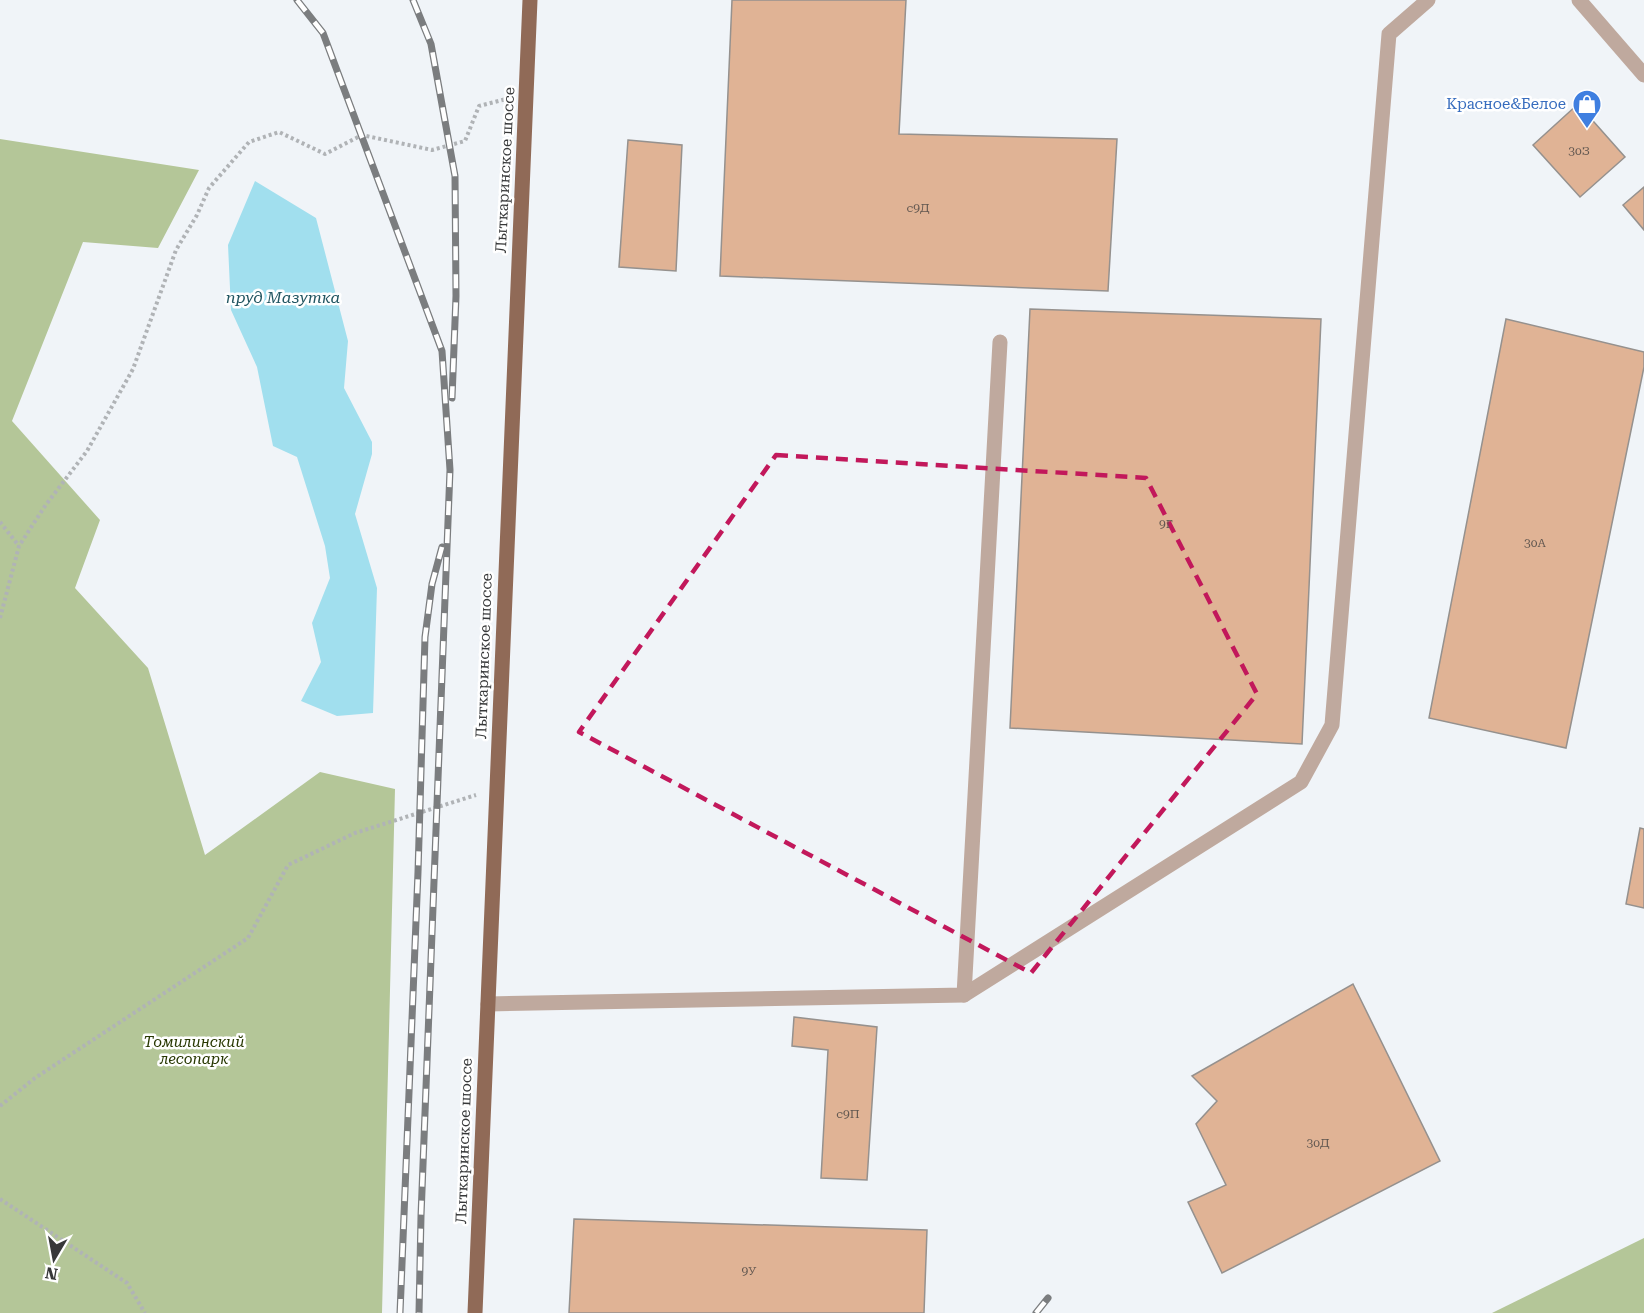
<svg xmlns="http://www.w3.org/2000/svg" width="1644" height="1313" font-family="'Roboto Serif',serif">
<rect width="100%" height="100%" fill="#f0f4f8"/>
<g fill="#b4c698">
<path d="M0,139L199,170L158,248L83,242L12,421L100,520L75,588L148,668L205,855L320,772L395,789L382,1313H0Z"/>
<path d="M1644,1238V1313H1492Z"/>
</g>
<path fill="#a1dfee" d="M255,181L316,218L348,341L344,388L372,442V454L355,514L377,588L373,713L337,716L301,701L321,662L312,623L330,578L325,546L297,457L273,446L257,367L231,310L228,245Z"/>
<g fill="#e0b395" stroke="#95918e" stroke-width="1.5">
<path d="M732,0H906L899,134L1117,139L1108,291L720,276Z"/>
<path d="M1578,104L1625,157L1580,197L1533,145Z"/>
<path d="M628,140L682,145L676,271L619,267Z"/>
<path d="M1644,187V230L1623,205Z"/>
<path d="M1030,309L1321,319L1302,744L1010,728Z"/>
<path d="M1506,319L1644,352V367L1566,748L1429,718Z"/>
<path d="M1640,828L1644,829V908L1626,904Z"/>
<path d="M1353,984L1440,1161L1222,1273L1188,1202L1226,1185L1196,1124L1217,1101L1192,1076Z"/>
<path d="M794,1017L877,1027L867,1180L821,1178L828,1050L792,1046Z"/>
<path d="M574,1219L927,1230L924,1313H569Z"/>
</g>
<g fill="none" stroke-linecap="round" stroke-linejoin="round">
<g stroke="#b0b3b6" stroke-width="4" stroke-dasharray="3 3" stroke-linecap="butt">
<path d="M0,522L19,546"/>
<path d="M0,618L19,546L45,506L87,451L133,369L176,250L197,215L209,188L249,142L279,132L325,154L362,135L432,150L465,141L479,106L506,99"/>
<path d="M0,1106L35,1078L248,938L288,865L355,833L476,795"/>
<path d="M0,1199L127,1283L145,1313"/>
</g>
<g stroke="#bfa99e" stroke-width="15">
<path d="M1579,0L1644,75"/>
<path d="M964,995L1301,782L1332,725L1389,34L1428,0"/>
<path d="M488,1004L964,995L1000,342"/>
</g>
<path stroke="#906a57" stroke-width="15" d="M475,1313L530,0"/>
<g stroke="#7b7d7f" stroke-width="7">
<g id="rail">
<path d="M297,0L323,33L442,351L450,470L421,1216L419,1313"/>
<path d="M413,0L431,44L455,176L456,296L452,398"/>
<path d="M400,1313L418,872L425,637L432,584L442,547"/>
<path d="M1036,1313L1048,1298"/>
</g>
</g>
<use href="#rail" stroke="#fff" stroke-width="4.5" stroke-dasharray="14" stroke-linecap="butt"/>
</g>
<path fill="none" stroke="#c2185b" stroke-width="4.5" stroke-dasharray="12 8" stroke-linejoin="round" d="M776,455L1146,478L1257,694L1031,973L579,732Z"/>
<defs>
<g id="shop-pin" transform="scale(1.5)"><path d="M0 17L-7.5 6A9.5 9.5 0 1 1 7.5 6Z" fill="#3f7fe0" stroke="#fff"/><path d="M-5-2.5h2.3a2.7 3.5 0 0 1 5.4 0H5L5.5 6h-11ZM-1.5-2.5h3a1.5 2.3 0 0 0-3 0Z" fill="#fff"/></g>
</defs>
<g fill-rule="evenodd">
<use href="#shop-pin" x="1587" y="104"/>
</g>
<g text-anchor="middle" stroke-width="5" stroke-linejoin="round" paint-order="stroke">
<g font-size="12" fill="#615750">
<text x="1579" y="155">30З</text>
<text x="918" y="212">с9Д</text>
<text x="1166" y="528">9Г</text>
<text x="1535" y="547">30А</text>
<text x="848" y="1118">с9П</text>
<text x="1318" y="1147">30Д</text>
<text x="749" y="1275">9У</text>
</g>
<g font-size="15" fill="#366cbe" stroke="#fff" text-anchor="end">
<text x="1566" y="109">Красное&amp;Белое</text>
</g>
<g font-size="15" fill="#373839" stroke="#fff">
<text transform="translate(505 170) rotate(-87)" y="5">Лыткаринское шоссе</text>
<text transform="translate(484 656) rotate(-88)" y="5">Лыткаринское шоссе</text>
<text transform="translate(464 1141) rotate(-88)" y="5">Лыткаринское шоссе</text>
</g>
<g font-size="15" font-style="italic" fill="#273701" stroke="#fff">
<text x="194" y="1047">Томилинский<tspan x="194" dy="17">лесопарк</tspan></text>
</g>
<g font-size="16" font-style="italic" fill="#215561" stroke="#fff">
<text x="283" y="303">пруд Мазутка</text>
</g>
</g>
<g transform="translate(54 1259) rotate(190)" stroke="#ffffff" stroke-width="4.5" paint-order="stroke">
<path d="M0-4.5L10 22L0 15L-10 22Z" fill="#373839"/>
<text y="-9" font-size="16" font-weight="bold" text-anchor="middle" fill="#373839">N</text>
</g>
</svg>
